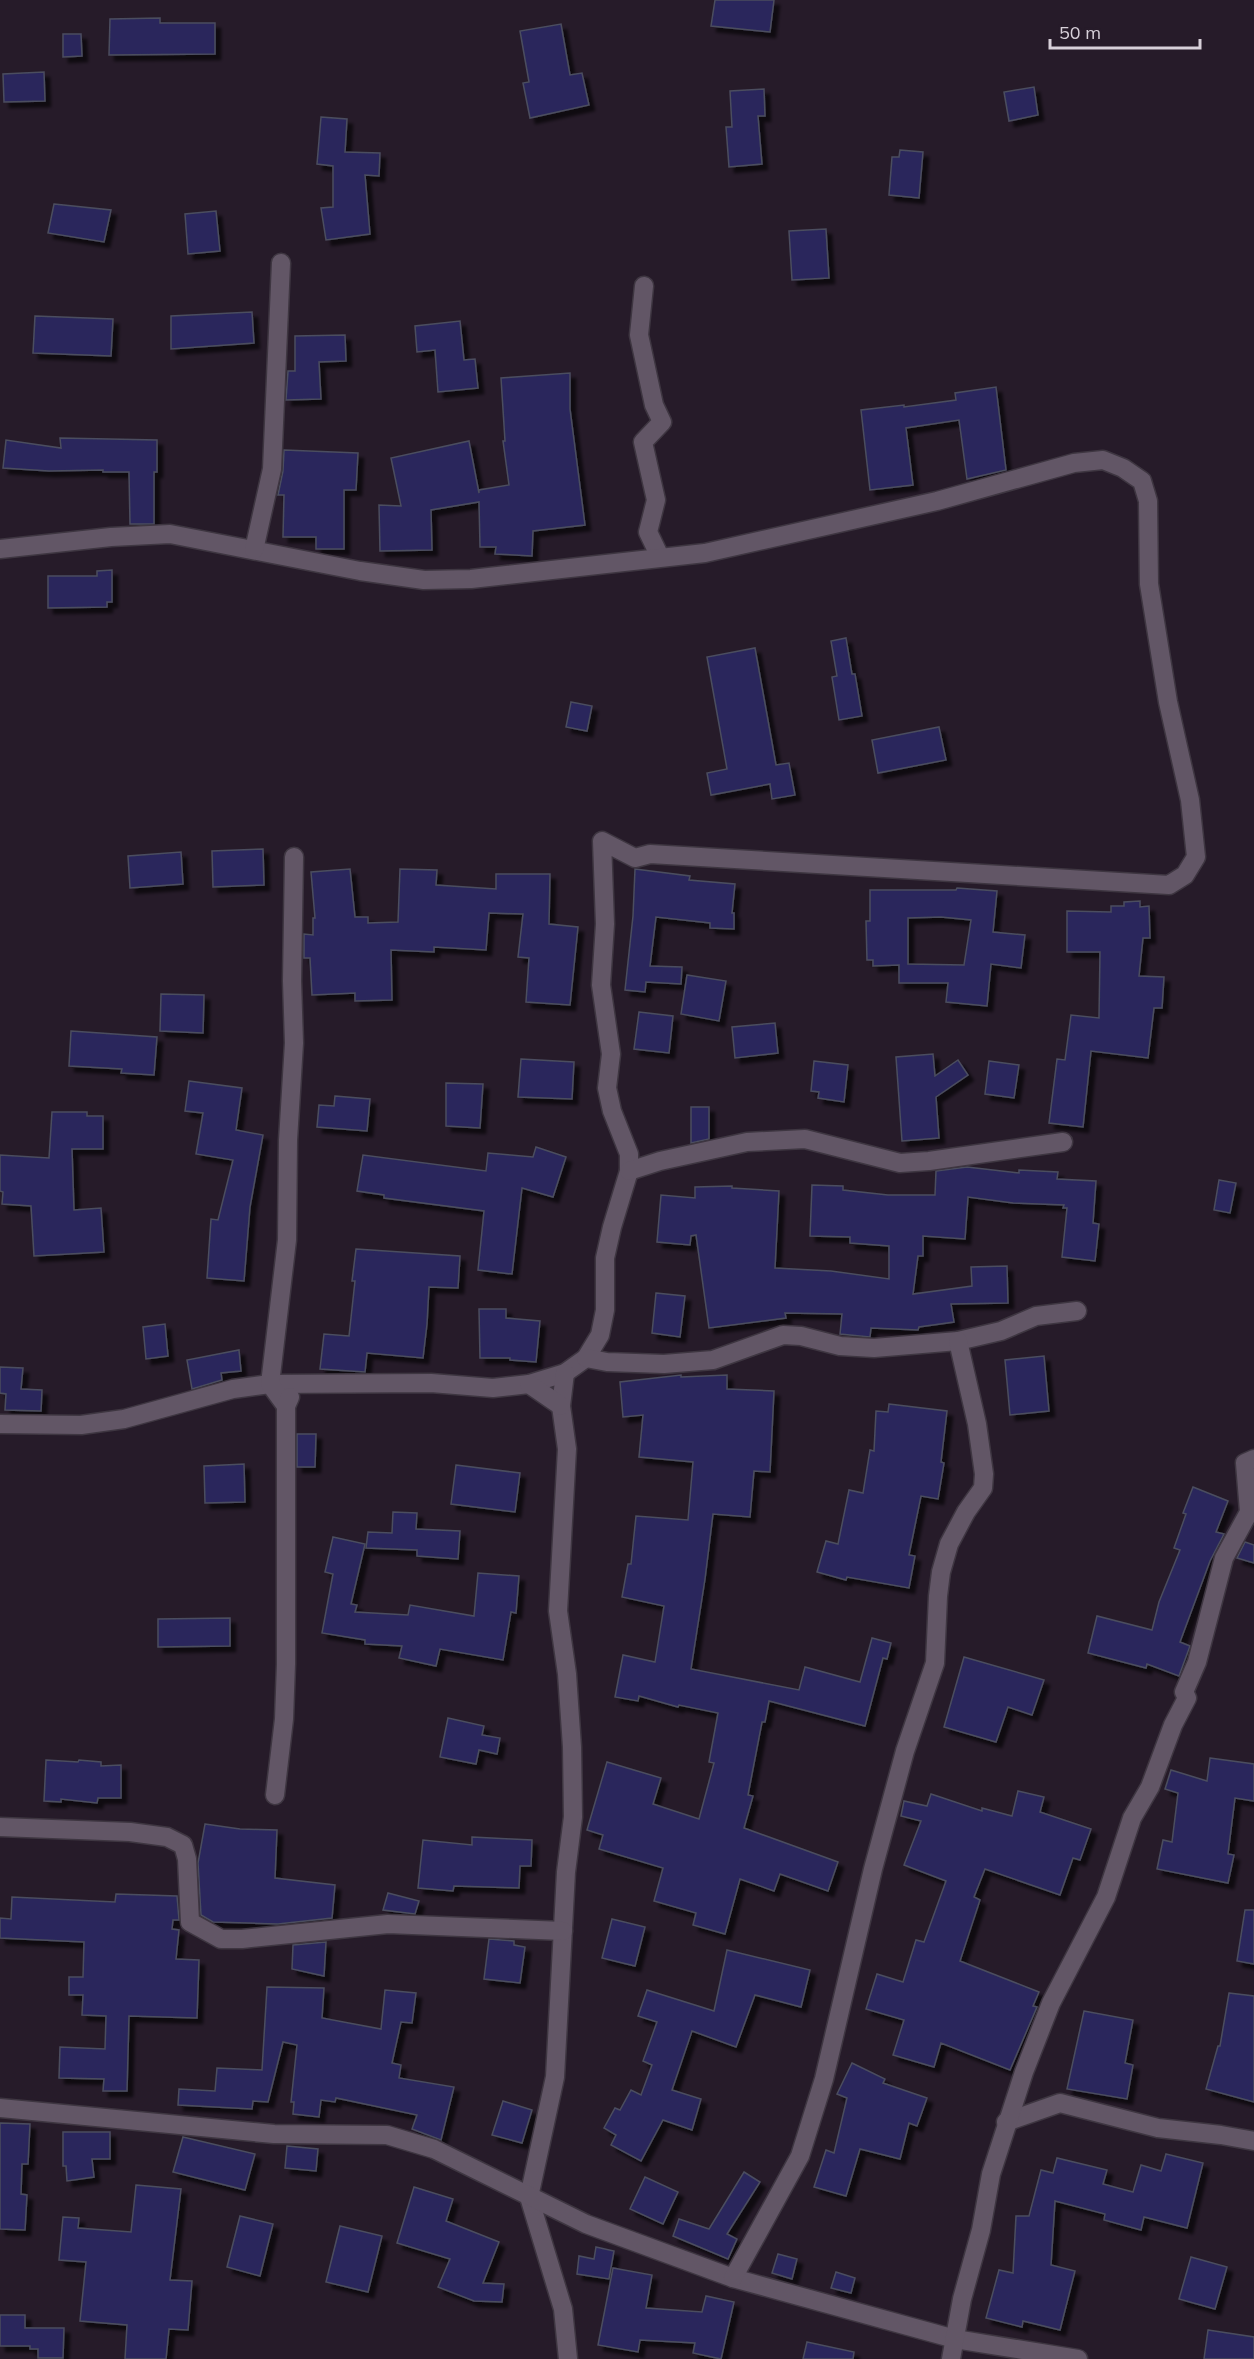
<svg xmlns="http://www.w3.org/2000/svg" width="1254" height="2359" font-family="Mulish,sans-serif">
<defs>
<filter id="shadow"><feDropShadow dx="5.5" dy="5.5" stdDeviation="1.5" flood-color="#0009"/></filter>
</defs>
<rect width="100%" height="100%" fill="#261b29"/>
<g fill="#29275b" stroke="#4b4d5f" stroke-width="1.5" fill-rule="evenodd" filter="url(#shadow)">
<path d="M715,0H774L770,32L711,26Z"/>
<path d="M160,18V23H215V54L109,55L110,19Z"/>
<path d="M561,24L570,75L582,73L589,105L530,118L523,83L529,82L520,31Z"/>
<path d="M63,34H81L82,56L63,57Z"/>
<path d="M44,72L45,101L4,102L3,74Z"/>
<path d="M1034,87L1038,115L1009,121L1004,92Z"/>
<path d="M764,89L765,116H758L762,164L729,167L726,127H732L730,91Z"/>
<path d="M321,117L347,119L345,152L380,153L379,176L365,175L370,234L326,240L321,208L333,207V166L317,164Z"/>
<path d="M900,150L923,152L919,198L889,195L892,157H899Z"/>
<path d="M54,204L111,210L104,242L48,233Z"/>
<path d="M216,211L220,251L188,254L185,214Z"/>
<path d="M826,229L829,278L792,280L789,231Z"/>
<path d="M252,312L254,343L171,349V316Z"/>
<path d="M35,316L113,319L111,356L33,353Z"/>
<path d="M460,321L464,360L475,359L478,388L438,392L435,350L417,352L415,326Z"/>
<path d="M345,335L346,361L319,362L321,399L286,400L288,371H295V336Z"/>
<path d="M570,373V409L585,525L533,531L532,556L495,554L496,547H480L479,502L431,510L432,550L380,551L379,505L401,506L391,458L469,441L479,493V490L509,485L503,441H505L501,378Z"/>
<path d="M996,387L1006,470L967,479L959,420L906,428L913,485L870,490L861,410L904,405V407L956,400L955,393Z"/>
<path d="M60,438L157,440V472H154V524H130L129,472H103V470L49,471L3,468L6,440L61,448Z"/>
<path d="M284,450L358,453L356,490H344V549H316V537H283L284,495H278L283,471Z"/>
<path d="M112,570V602H107V607L48,608V576H97V571Z"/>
<path d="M846,638L852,674H855L862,716L839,720L832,677L837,676L831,641Z"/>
<path d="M755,648L776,765L789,763L795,795L772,799L770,784L711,795L707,773L727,769L707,657Z"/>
<path d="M571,702L592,706L587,731L566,727Z"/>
<path d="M939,727L946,760L878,773L872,740Z"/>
<path d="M263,849L264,885L213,887L212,851Z"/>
<path d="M181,852L183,884L130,888L128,856Z"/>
<path d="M350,869L355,917H368V923L398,922L400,869L437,870L436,885L496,889V874H550L549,924L578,927L570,1005L526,1002L529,958L518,957L523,914L489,913L486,950L434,947V952L391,950L392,1000L355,1001V993L312,995L310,958H304V934L313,935V918H315L311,872Z"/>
<path d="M635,869L690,876L689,880L735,884L732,913H734V929L710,928V923L656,917L650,966L682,967L681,984L646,982L645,992L625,990L633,916Z"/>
<path d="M957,888L997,891L993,932L1025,935L1021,968L991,964L987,1006L946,1002L948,983H899V965L873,966V960H867L866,921H870V890H956ZM941,917L971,920L964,965L908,964V918Z"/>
<path d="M1140,901V907L1149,906L1150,938H1143L1139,976L1164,977L1162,1008H1154L1148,1058L1091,1051L1083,1127L1049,1123L1057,1059L1065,1060L1071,1015L1099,1018L1100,952H1067V911L1111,912V906H1124V902Z"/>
<path d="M687,975L726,981L719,1021L681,1014Z"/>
<path d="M161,994L204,995L203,1033L160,1031Z"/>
<path d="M639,1012L673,1016L669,1053L634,1049Z"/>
<path d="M775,1023L778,1053L735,1058L732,1027Z"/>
<path d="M71,1031L157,1037L154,1075L121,1073L122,1069L69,1066Z"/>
<path d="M933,1054L935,1076L958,1060L968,1075L936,1097L939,1138L902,1141L896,1057Z"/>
<path d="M521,1059L574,1062L572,1099L518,1097Z"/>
<path d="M814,1061L848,1065L844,1102L818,1098L819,1092L811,1091Z"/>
<path d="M989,1061L1019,1065L1014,1098L985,1094Z"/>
<path d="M189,1081L242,1088L236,1130L263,1135L250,1207L244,1281L207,1278L211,1219L218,1220L233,1160L196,1154L203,1113L185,1111Z"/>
<path d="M446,1083L483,1084L480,1128L446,1126Z"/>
<path d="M335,1096L370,1099L367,1131L317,1127L319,1105L334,1106Z"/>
<path d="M691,1107H709V1139L691,1143Z"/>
<path d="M52,1112H87V1116H103V1149H72L74,1210L101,1208L104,1252L34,1256L31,1206L2,1204L3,1192L0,1191V1155L49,1158Z"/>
<path d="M536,1147L566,1157L553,1197L522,1188L512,1274L478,1270L484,1211L384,1198V1195L357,1191L363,1155L486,1171L488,1153L533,1157Z"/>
<path d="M967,1167L1019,1173V1170L1058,1172L1057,1179L1096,1181L1093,1223L1099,1224L1095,1261L1062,1257L1067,1208H1063L1064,1205L1013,1203L968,1197L965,1239L923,1236V1256H918L913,1294L972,1286L971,1267L1007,1266L1008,1303L951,1304L954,1322L919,1327L918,1330L871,1328L870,1337L840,1334L842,1314L785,1313L786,1318L709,1328L696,1235L691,1236L690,1245L657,1242L661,1195L695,1198V1187L732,1186V1188L779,1191L775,1268L831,1271L889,1279V1246L850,1243V1237L810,1236L812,1185L843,1186V1190L888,1195H935L936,1171Z"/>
<path d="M1219,1180L1236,1183L1230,1213L1214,1210Z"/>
<path d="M356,1249L460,1256L458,1288L429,1287L427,1324L423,1358L367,1353L365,1372L320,1369L324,1334L349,1336L355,1281H352Z"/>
<path d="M656,1293L685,1296L680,1337L652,1333Z"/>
<path d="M479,1309H506V1318L540,1321L536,1362L510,1360V1358H480Z"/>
<path d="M165,1324L168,1356L146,1359L143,1327Z"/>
<path d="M239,1350L241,1371L221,1373L222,1380L192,1389L187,1360Z"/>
<path d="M1044,1356L1049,1411L1010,1415L1005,1360Z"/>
<path d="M0,1367L23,1368L21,1389L42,1390L41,1411L5,1410L6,1394L0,1393Z"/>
<path d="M681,1375V1377L727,1375V1389L774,1391L770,1472L754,1471L750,1517L713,1514L705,1579L691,1669L799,1690L805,1667L860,1682L872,1638L891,1643L887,1659L883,1658L865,1726L769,1701L765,1722H762L748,1795L753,1796L744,1828L838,1862L828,1891L780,1874L774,1891L740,1879L725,1934L693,1925L696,1913L654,1901L663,1868L599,1849L603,1835L587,1830L607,1762L661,1778L653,1804L699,1819L714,1763L709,1762L718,1713L679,1705L678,1707L639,1696L638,1701L615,1697L623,1655L655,1662L664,1606L622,1597L628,1564H631L636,1516L688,1520L693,1462L639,1457L643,1415L623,1417L620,1382Z"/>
<path d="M889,1404L947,1411L941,1462L944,1463L938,1499L921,1496L909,1555L915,1556L909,1588L847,1577L846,1580L817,1572L826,1541L838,1544L849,1490L863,1493L870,1450L874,1451L876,1411L888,1412Z"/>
<path d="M297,1434H316L315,1467H297Z"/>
<path d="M244,1464L245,1502L205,1503L204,1466Z"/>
<path d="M456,1465L520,1473L515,1512L451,1504Z"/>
<path d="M1193,1487L1228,1501L1216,1532L1224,1534L1210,1561L1180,1642L1190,1646L1179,1676L1147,1664L1146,1668L1088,1653L1097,1616L1152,1630L1159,1602L1180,1550L1174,1548L1186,1514L1183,1513Z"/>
<path d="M393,1512L417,1513L416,1529L460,1531L458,1559L417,1556V1550L366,1548L368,1532L392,1533Z"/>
<path d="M333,1537L365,1544L351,1604L357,1605L355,1612L408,1615L410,1605L474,1616L478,1573L519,1576L516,1613L511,1612L503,1660L440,1649L436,1666L399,1658L402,1646L365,1644V1640L322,1633L333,1574L325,1572Z"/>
<path d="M1245,1542L1254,1545V1563L1237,1558Z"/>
<path d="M230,1618V1646L158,1647V1619Z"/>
<path d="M964,1657L1044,1680L1032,1715L1008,1707L996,1742L944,1727Z"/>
<path d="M448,1718L484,1726L482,1735L500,1738L497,1754L479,1750L476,1764L440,1757Z"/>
<path d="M1210,1758L1254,1764V1801L1235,1798L1228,1854L1234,1855L1228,1883L1157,1869L1163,1840L1172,1842L1178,1793L1165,1789L1171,1770L1207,1781Z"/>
<path d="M46,1760L78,1762L79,1760L101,1762V1766L121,1765V1798H98L97,1803L61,1799V1802L44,1801Z"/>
<path d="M1018,1791L1044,1797L1040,1812L1091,1829L1080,1860L1073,1858L1060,1895L985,1869L974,1897L980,1900L960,1961L1039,1992L1033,2006L1037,2007L1010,2070L941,2043L934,2067L893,2055L904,2020L866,2009L877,1974L903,1982L916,1940L924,1942L946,1881L904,1865L921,1821L901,1816L904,1801L927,1806L931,1794L982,1811V1808L1012,1816Z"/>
<path d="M205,1824L240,1829L277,1830L275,1878L335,1885L332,1918L278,1924L213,1922L201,1915L198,1863Z"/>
<path d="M472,1837L532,1840L531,1866H520L519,1888L454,1886L453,1891L418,1888L423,1840L472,1845Z"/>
<path d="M388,1893L419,1901L415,1914L383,1910Z"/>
<path d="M116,1894L177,1896L179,1920H173L172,1929L179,1930L176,1959L199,1960L197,2018L129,2016L127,2091H103L104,2079L59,2078L60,2047L105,2049L106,2016L82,2015L83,1995H69V1977H83L84,1942L0,1938V1918L11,1919L12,1897L115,1902Z"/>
<path d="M1245,1910H1254V1964L1237,1961Z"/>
<path d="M612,1919L645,1927L635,1966L602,1958Z"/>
<path d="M489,1939L514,1941V1945L525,1947L520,1983L484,1979Z"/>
<path d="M326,1942L324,1976L292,1969L293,1945Z"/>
<path d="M727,1950L810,1970L801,2007L755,1995L736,2047L692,2031L672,2090L701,2099L692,2130L663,2120L641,2161L611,2145L616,2135L604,2128L615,2108L620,2110L631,2090L641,2095L652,2065L643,2061L657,2022L638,2016L647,1990L714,2011Z"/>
<path d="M267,1987L324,1988L322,2018L381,2029L385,1990L416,1993L412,2023L401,2022L392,2063L401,2065L399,2078L454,2087L441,2140L412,2129L417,2115L336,2098L335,2102L321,2100L319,2117L293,2114L294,2102H291L297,2045L283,2042L268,2102L253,2101L252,2109L178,2105L179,2089L215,2091L217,2068L262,2070Z"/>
<path d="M1229,1993L1254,1996V2102L1206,2089L1218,2046H1220Z"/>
<path d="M1084,2011L1133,2020L1125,2063L1133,2065L1127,2099L1067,2089Z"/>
<path d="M852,2063L885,2079L883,2083L927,2098L917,2126L909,2123L900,2159L860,2149L846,2196L814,2187L826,2150L834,2153L847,2098L837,2094Z"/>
<path d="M503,2101L532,2110L522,2143L492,2135Z"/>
<path d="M0,2123L30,2124L28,2164H22L21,2194L27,2195L25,2230L0,2229Z"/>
<path d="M63,2132H110V2159H92L94,2177L67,2181L66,2166H63Z"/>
<path d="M183,2137L255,2154L245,2190L173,2172Z"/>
<path d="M287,2146L318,2149L316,2171L285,2168Z"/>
<path d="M1166,2154L1203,2163L1187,2228L1144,2217L1141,2230L1104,2220L1105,2214L1055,2201L1051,2265L1075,2271L1060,2330L1023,2321L1022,2327L986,2318L999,2270L1013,2273L1016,2216H1029L1041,2170L1053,2173L1057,2158L1107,2170L1103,2184L1133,2192L1141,2165L1161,2171Z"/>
<path d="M744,2172L760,2182L727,2234L737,2239L728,2259L673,2236L679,2219L709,2229Z"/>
<path d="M645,2177L678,2192L663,2224L630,2209Z"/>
<path d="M136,2185L181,2189L170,2280L192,2281L188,2330L169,2329L166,2359H125L127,2325L80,2321L86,2262L59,2260L63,2217L79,2218L78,2228L131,2232Z"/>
<path d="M414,2187L453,2199L446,2221L499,2242L483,2283L504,2284L502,2302L474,2301L438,2287L450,2259L397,2243Z"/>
<path d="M240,2216L273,2224L260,2276L227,2267Z"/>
<path d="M340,2226L382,2236L368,2292L326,2282Z"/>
<path d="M596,2247L614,2251L609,2279L577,2274L579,2256L594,2259Z"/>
<path d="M778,2254L797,2259L792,2279L772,2273Z"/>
<path d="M1191,2257L1227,2267L1215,2309L1179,2299Z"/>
<path d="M613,2268L652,2275L646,2308L702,2312L706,2296L734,2302L721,2359L693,2353L695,2343L640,2340L638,2352L598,2345Z"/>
<path d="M836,2272L855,2278L851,2293L831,2288Z"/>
<path d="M0,2315H25V2328H64L63,2358H38V2349H30V2346H0Z"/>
<path d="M1208,2330L1254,2337V2359H1204Z"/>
<path d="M807,2342L854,2352L853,2359H803Z"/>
</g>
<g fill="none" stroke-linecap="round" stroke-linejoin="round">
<g stroke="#3e3641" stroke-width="21">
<g id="street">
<path d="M644,286L639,335L654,405L662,422L643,442L656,500L648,532L660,557"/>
<path d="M0,549L111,537L170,534L360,571L424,580L471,579L705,553L937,501L1074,463L1103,460L1123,468L1142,481L1148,501L1149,584L1168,702L1190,800L1196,857L1185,875L1169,885L650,854L635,858L602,841L605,924L601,985L611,1054L607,1088L612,1111L629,1154V1171L612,1227L605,1258V1310L600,1335L586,1358L565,1373L529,1384L493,1388L431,1383L270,1384L233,1389L124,1419L81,1425L0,1424"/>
<path d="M254,550L272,469L281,263"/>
<path d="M629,1171L660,1161L747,1142L805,1139L900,1163L929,1161L1063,1142"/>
<path d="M586,1358L607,1362L664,1364L713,1360L783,1335L801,1336L840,1346L874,1348L958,1341L1001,1331L1036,1316L1077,1311"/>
<path d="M565,1373L561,1406L567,1449L558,1611L567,1674L572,1747L573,1817L566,1872L555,2077L529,2197L563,2309L568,2359"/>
<path d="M529,1384L561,1406"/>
<path d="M286,1406L270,1384L287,1240L288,1140L294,1043L292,981L294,857"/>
<path d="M275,1795L284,1719L286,1664V1406L290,1397"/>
<path d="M0,1827L130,1832L167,1837L183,1845L187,1859L190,1922L221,1939H242L388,1924L563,1931"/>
<path d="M0,2108L274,2134L387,2135L434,2149L586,2224L733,2278L955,2339L1078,2359"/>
<path d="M1006,2122L1060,2103L1158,2128L1221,2135L1254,2141"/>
<path d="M733,2278L800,2156L824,2079L873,1869L905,1751L935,1663L938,1596L941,1572L949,1544L966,1512L983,1488L984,1474L977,1424L958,1341"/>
<path d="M951,2359L962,2299L981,2230L991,2174L1024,2072L1051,2003L1106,1897L1132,1818L1150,1787L1173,1725L1187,1698L1184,1692L1197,1662L1224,1558L1249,1512L1245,1463L1254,1459"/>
</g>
</g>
<use href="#street" stroke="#625666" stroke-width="18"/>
</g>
<path d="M1050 39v9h150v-9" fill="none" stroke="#d7d0d9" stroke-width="3"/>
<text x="1059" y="39" font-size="18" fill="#d7d0d9" stroke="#261b29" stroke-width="4.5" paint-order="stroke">50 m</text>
</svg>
